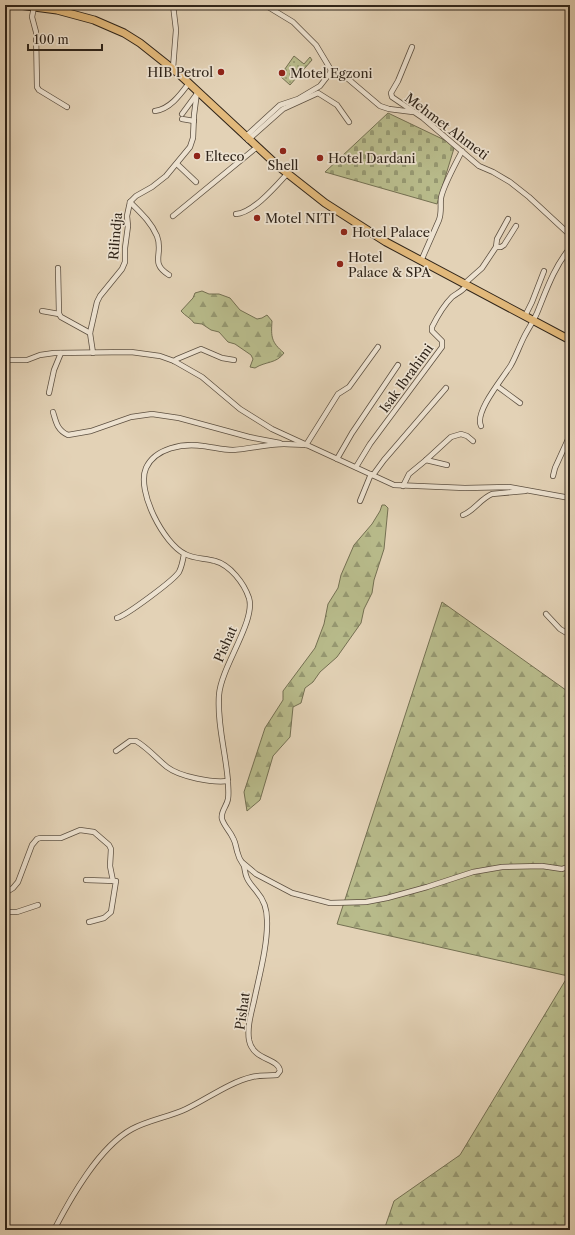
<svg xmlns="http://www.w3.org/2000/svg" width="575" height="1235" font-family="'Libre Caslon Text',serif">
<defs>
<pattern id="grass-dots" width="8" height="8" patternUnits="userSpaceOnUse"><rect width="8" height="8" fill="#b8bb8b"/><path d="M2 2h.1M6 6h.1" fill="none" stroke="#969871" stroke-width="1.8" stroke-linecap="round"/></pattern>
<pattern id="forest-firs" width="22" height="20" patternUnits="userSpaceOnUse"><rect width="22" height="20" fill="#b8bb8b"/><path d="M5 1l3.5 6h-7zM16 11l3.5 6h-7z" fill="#969871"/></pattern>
<pattern id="cemetery-stones" width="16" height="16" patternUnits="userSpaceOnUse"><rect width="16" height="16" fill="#b8bb8b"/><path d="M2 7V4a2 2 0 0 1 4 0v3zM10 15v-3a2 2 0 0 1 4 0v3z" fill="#969871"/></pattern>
</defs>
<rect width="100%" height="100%" fill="#e3d2b6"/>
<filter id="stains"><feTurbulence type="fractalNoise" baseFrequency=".005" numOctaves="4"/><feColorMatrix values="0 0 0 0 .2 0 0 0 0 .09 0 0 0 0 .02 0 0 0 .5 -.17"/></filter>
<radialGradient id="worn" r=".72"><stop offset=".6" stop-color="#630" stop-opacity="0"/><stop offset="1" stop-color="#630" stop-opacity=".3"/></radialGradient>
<path fill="url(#grass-dots)" stroke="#747052" d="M294,56L304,64L310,57L312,60L290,85L280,76Z"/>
<g fill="url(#forest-firs)" stroke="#747052">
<path d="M202,291L209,294H219L230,298L240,310L257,319L262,318L267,315L272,321C271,337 271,342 284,353C276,364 266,361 255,368L250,367L253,359L251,355L235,344L228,342L219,332L211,330L202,324L194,323C191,318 185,316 181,311L193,298L195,293Z"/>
<path d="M382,505H385L388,508L384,549L374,580L372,593L364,609L361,623L337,657L320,672L313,682L305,688L301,703L293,707L290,737L273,756L260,800L247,811L244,792L265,728L283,700V691L315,648L324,624L328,604L338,588L341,575L354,545L372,524L380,511Z"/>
<path d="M442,602L570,693V755L565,766L570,775V1230H384L394,1201L460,1155L568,976L337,924Z"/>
</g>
<path fill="url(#cemetery-stones)" stroke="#747052" d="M388,113L455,145L437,204L325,172Z"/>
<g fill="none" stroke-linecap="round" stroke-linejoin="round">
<g stroke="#5d5041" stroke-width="6">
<g id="minor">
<path d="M265,5L293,22L316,45L331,70L347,78L380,106L389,109L413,112"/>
<path d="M34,7L32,17L36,32L37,87L39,90L67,107"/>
<path d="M412,47L398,81L391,93L392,97L423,118L479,166L493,172L510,182L529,197L570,235"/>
<path d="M173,68L176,30L173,5"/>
<path d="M155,111C170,109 180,95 189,83"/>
<path d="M182,114L196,95"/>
<path d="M182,119L194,121"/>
<path d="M245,137L280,105L298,99L320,86L330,73L331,70"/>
<path d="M248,140L283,109L318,93L337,105L349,122"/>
<path d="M177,164L196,182"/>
<path d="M130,202C141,213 151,222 157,236C164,254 149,263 169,275"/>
<path d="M236,214C253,213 276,186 287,174"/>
<path d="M173,216L257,147"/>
<path d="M496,247H501L504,245L516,226"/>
<path d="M421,261L439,220C442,212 440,205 441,198C443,186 456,163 462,151"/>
<path d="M58,268L59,314"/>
<path d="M464,284L482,268L496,247L497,239L508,219"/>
<path d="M42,311L59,314L61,317L90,333"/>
<path d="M525,316L532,302L544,271"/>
<path d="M93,353L90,333L97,302L100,296L122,269L125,262V248L128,226L127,216L130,202L136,196L152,187L166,176L190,147L193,138L194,115L197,92"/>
<path d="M5,360H27L40,355L54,353L131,352L160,356L174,361L202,377L240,409L272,429L394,485L465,488L509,487L570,498"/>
<path d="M174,361L177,359L201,349L222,358L234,360"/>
<path d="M497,386L520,403"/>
<path d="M49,393L54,370L61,353"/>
<path d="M53,412C56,422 57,430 68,435L91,431L131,417L152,414L179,418L249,437L280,443"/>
<path d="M481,426C474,412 503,378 511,365C516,356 519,347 524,337C528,329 533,322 537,313C546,291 554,267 570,248"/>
<path d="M306,445L338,394L349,387L378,347"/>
<path d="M337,459L352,433L398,365"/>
<path d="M426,460L447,465"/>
<path d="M356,467L370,444L442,347V341L432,331V327C437,317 444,305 452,297C457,293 463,291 467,285"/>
<path d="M373,475L384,460L446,388"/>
<path d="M553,476L555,468L570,435"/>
<path d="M403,486L409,474L426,460L451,437L461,434L467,436L473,441"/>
<path d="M360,501L371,474"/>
<path d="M463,515C474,511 480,499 492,494L525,491"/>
<path d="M546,614L560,629L570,635"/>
<path d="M117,618C127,615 174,580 179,572C182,566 183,560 184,554"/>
<path d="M116,751L130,741H136C148,748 157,759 167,767C180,777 213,783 228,781"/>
<path d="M243,863L256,874L292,893L330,903L366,902L387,898L427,887L473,872L502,867L542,866L562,869L570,866"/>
<path d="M86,880L116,881L111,912L104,918L89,922"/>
<path d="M5,893L13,888L18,882L32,845L37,839L40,838H61L80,830L94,832L109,845L111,849L110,866L113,881"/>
<path d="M5,912H17L38,905"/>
<path d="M54,1230C71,1197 99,1147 132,1129C149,1120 169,1117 186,1109C207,1099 230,1082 252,1077C261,1075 269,1076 277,1075L280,1071C279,1058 253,1061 249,1040C247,1027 251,1014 254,1001C259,977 268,944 267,920C267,910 264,900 257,892C254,888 249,883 247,878C245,874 245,870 244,866C242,862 239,859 238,854C236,849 236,843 233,838C230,831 224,826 222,819C220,812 227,806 228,799C229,793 228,787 228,782C226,753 217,725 219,695C221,667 256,621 249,598C244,583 230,565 215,561C205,558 194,559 185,554C164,544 136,491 146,468C155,448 183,443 203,446C213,447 222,450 233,450C250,449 267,444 284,444C292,444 299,445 306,445"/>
</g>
</g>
<g stroke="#30251a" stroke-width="9">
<path id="primary" d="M19,5L57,10L94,20L124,33L140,43L179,74L278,166L325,203L386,242L570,340"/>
</g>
<use href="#minor" stroke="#ede2d0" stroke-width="4.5"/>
<use href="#primary" stroke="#e2b97b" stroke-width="7"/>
</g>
<g fill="#8f2418" stroke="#ede2d0" stroke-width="1.5">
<circle cx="221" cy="72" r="4"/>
<circle cx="282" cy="73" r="4"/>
<circle cx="283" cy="151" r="4"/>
<circle cx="197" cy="156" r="4"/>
<circle cx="320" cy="158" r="4"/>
<circle cx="257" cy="218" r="4"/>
<circle cx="344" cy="232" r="4"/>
<circle cx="340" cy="264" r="4"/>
</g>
<g text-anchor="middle" stroke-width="3.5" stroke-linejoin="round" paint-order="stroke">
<g font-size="13" fill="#30251a" stroke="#ede2d0" text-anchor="start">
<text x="213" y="77" text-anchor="end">HIB Petrol</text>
<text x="290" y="78">Motel Egzoni</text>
<text x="205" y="161">Elteco</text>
<text x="328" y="163">Hotel Dardani</text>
<text x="283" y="170" text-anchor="middle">Shell</text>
<text x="265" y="223">Motel NITI</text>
<text x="352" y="237">Hotel Palace</text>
<text x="348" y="262">Hotel<tspan x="348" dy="15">Palace &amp; SPA</tspan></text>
</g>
<g font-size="13" fill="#30251a" stroke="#ede2d0">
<text transform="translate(447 126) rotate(37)" y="5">Mehmet Ahmeti</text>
<text transform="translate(115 236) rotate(-85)" y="5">Rilindja</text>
<text transform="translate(406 378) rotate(-54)" y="5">Isak Ibrahimi</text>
<text transform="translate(225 644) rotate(-66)" y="5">Pishat</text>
<text transform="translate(242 1011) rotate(-82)" y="5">Pishat</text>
</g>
</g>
<rect width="575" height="1235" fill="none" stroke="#e3d2b6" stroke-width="20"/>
<rect x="6" y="6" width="563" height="1223" fill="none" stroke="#30251a" stroke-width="2"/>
<rect x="10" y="10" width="555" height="1215" fill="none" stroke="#30251a"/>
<path d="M28 44v6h74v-6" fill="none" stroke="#30251a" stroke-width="2"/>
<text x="34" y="44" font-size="12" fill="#30251a" stroke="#ede2d0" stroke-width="3" paint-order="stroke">100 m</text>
<rect width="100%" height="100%" filter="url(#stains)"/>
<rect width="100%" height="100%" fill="url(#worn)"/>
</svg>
